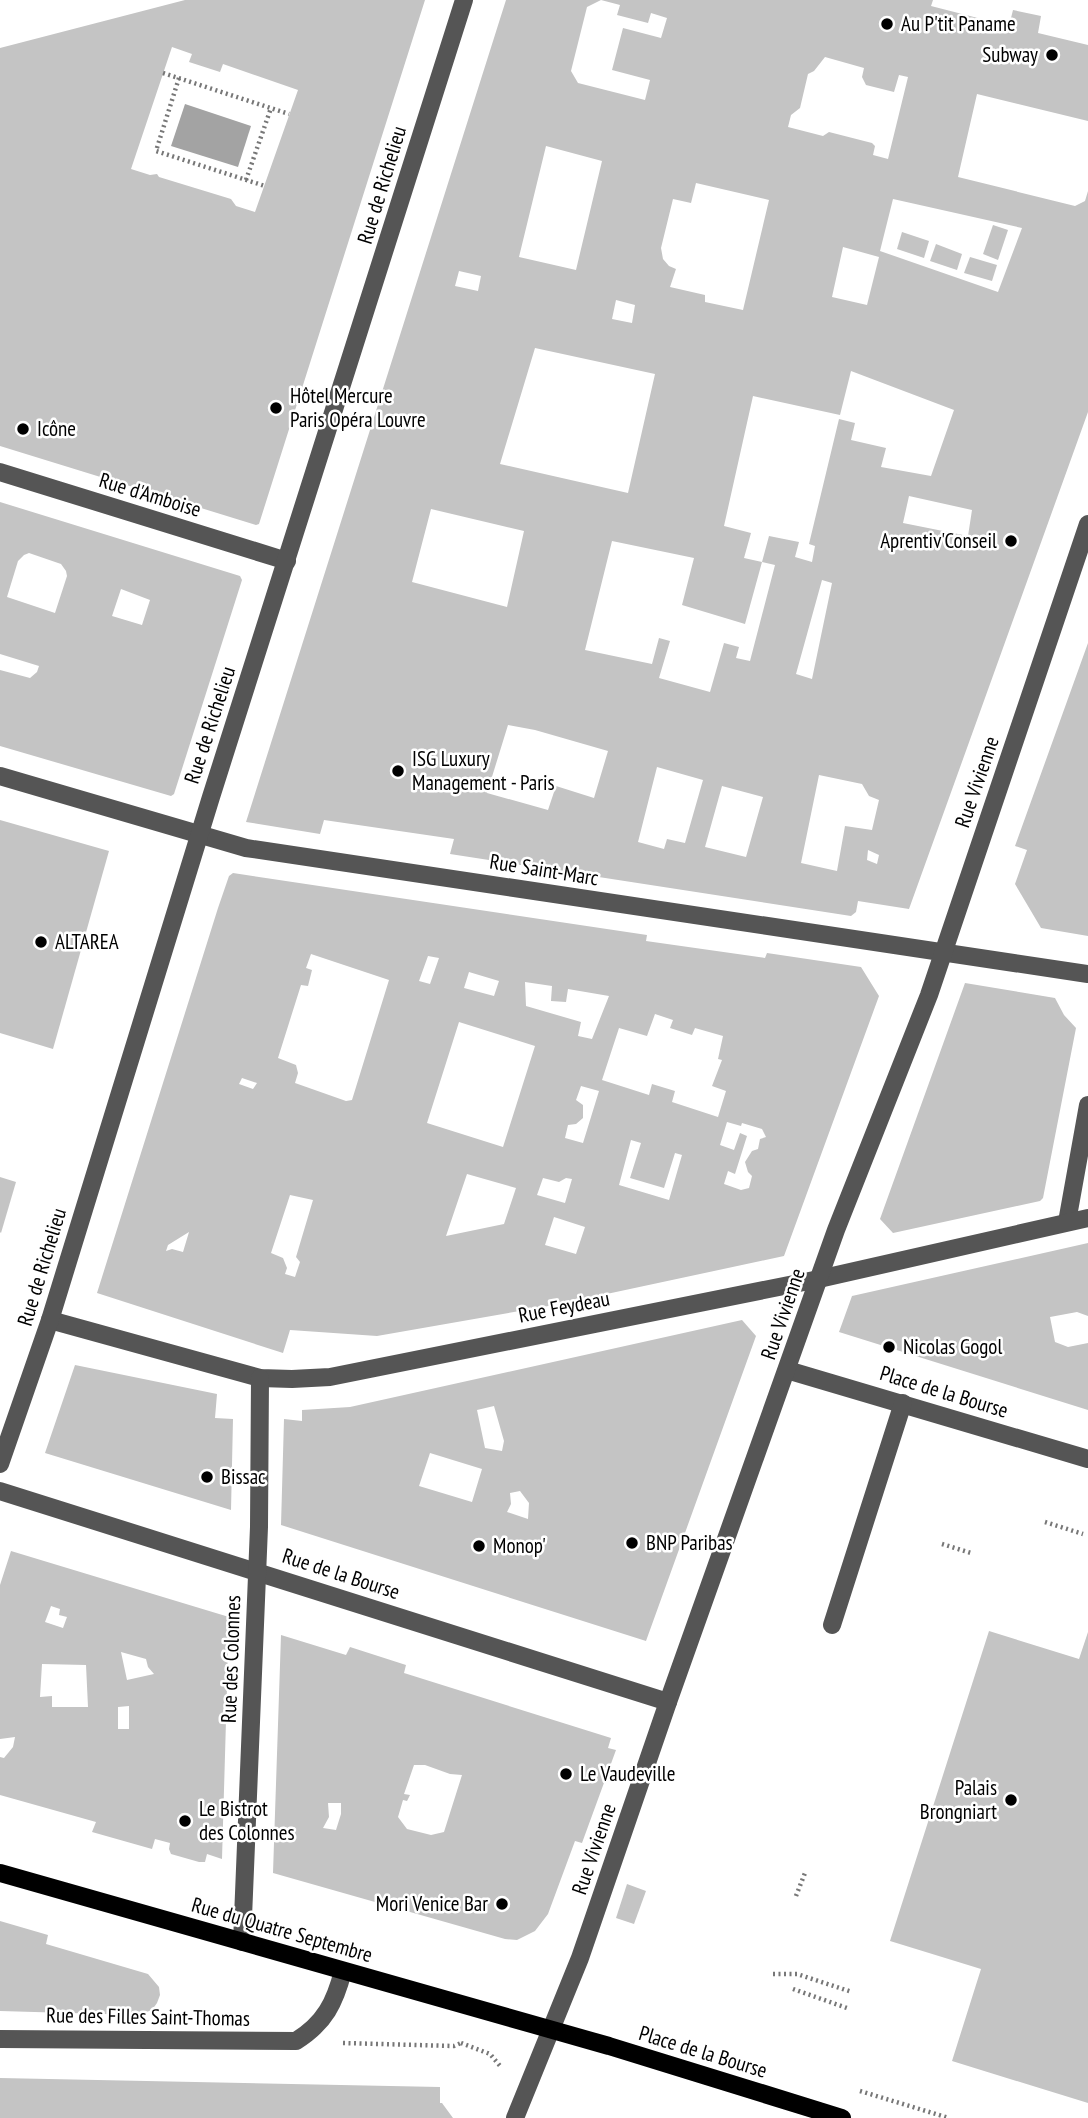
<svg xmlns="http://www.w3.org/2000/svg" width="1088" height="2118" font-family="'PT Sans Narrow',sans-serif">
<rect width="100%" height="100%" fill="#fff"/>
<path fill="#a3a3a3" d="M185,104L251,126L238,167L171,146Z"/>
<g fill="#c4c4c4" fill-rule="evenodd">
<path d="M185,0H425L259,524L256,525L0,446V48ZM172,47L192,54L189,62L220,72L223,64L298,90L255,212L236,206L231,199L159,177L157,174L150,175L131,169Z"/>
<path d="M506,0H933L931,6L1009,26L1013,10L1041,16L1038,33L1088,45V121L977,94L958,177L1075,206L1085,201L1088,191V412L909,909L858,901L856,912L851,916L450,854L454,839L324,820L320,834L246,822ZM601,0L620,5L617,15L648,23L651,13L667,18L661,38L623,28L612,70L650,80L645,100L578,83L571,71L587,7ZM825,57L864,68L862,77L866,85L894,92L899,75L908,77L888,159L873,155L875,146L872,143L829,132L823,136L788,127L791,115L800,108L808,74L814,71ZM546,146L602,161L576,270L519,257ZM696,183L769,200L743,310L705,302V295L670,287L676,269L669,266L663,259L661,248L673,199L691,203ZM893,199L1022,228L998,292L880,251ZM843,247L879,257L867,305L832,297ZM459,271L481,276L478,291L455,286ZM616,300L635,305L632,323L612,319ZM535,348L655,374L628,493L500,464ZM851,371L954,410L931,476L881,467L886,448L851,440L855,423L839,419L809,544L815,546L812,562L795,557L799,542L769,536L762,562L775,565L750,661L736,658L739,647L724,643L710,692L659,678L670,641L659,638L652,664L585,650L612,541L694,558L682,605L745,624L762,562L744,558L751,533L724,526L753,396L840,415ZM909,496L972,510L968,536L903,523ZM431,509L524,531L507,607L412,582ZM822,580L832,583L812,679L796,674ZM508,725L535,730L608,751L594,798L556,786L548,810L487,793ZM657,767L703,780L685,843L667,839L664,849L638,842ZM819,775L862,784L869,796L879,800L872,830L845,826L837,871L801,863ZM722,786L763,797L746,857L705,847ZM868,850L879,855L877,864L867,860Z"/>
<path d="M993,225L1008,230L998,260L983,254Z"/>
<path d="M902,232L929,241L924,258L897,249Z"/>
<path d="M936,244L962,254L957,270L930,261Z"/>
<path d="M970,257L997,265L992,281L964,273Z"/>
<path d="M0,502L240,576L242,580L174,794L171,796L0,746V670L30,678L37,672L39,666L0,654ZM29,553L61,564L66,571L67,576L55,613L7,597L18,561L24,555ZM121,589L150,600L142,625L112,616Z"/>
<path d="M1088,643V936L1041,928L1015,884L1027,850L1015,846Z"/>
<path d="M0,820L109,851L53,1049L0,1033Z"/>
<path d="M233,873L647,935L646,941L765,958L767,953L861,967L879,996L784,1256L560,1304L377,1336L290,1330L283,1353L97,1293L218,908L229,876ZM311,954L389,980L352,1100L346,1101L295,1083L298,1073L296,1065L278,1058L301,985L308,986L312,970L306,968ZM428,956L439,958L430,984L419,981ZM469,972L499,981L494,996L464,988ZM525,982L552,986L551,1001L566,1002L568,989L609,996L592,1039L578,1036L581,1022L526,1006ZM655,1014L673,1020L670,1028L692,1035L695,1028L723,1036L718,1059L722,1060L712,1086L726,1091L718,1117L672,1102L675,1091L652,1084L649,1095L602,1080L619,1028L647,1036ZM459,1022L535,1046L503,1147L427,1123ZM242,1078L257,1083L253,1089L239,1084ZM581,1086L599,1091L583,1143L565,1138L568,1125L576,1124L583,1118V1105L576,1100ZM727,1122L741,1126L742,1123L762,1129L766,1137L760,1139L758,1149L752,1151L745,1162L748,1172L752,1176L749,1188L741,1190L724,1184L728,1171L735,1174L747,1136L740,1133L734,1150L720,1145ZM631,1140L641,1143L630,1178L664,1188L675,1153L682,1155L669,1200L619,1185ZM467,1174L516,1188L504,1224L446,1236ZM543,1178L559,1182L566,1178L572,1179L565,1203L537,1195ZM290,1195L313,1200L296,1257L300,1262L295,1277L285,1274L287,1268L283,1258L271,1253ZM554,1217L585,1227L576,1254L545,1245ZM189,1232L183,1252L172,1249L166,1251L168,1245Z"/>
<path d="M965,983L1055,998L1064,1015L1076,1028L1043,1198L1040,1201L893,1233L880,1219Z"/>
<path d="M0,1177L16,1182L1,1233L0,1232Z"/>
<path d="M1088,1243V1316L1077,1312L1050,1317L1055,1342L1068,1347L1088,1343V1410L839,1332L852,1296Z"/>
<path d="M742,1320L756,1336L646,1641L281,1525L284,1419L302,1421V1410L350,1407ZM494,1406L504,1441L502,1451L485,1448L477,1410ZM430,1453L482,1469L472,1502L419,1486ZM520,1491L529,1503L528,1519L507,1512L511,1504L510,1493Z"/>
<path d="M75,1365L217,1394L215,1418L233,1419L231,1510L45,1453Z"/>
<path d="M11,1551L229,1617L222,1859L207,1854L205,1862H199L171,1854L169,1849L170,1843L155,1839L152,1849L92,1832L96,1822L0,1795V1757L4,1758L13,1747L15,1737L0,1739V1585ZM51,1606L60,1609L59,1615L67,1617L63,1628L45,1622ZM121,1652L146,1659L148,1667L154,1674L127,1680ZM42,1664L86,1665L88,1707H52V1696L40,1697ZM129,1706V1729H118V1707Z"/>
<path d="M989,1631L1079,1659L1088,1632V2103L952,2061L981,1969L890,1941Z"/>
<path d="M281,1635L346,1655L350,1647L406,1665L404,1673L611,1738L608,1748L616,1750L582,1843L575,1841L548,1914L535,1931L517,1940L505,1939L273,1873ZM414,1765H425L450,1774L462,1775L444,1832L431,1835L407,1829L398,1817L403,1800L407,1801L410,1795L404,1794ZM328,1803H341V1814L336,1830L323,1828L329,1817Z"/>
<path d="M627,1884L646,1891L634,1924L616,1918Z"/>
<path d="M0,1921L48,1935L46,1944L148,1974L159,1987L160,1995L157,2003L152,2010L138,2015L0,2011Z"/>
<path d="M0,2078L440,2087V2103H442L453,2118H0Z"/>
</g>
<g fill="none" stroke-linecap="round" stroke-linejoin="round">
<g stroke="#777" stroke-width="4.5" stroke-dasharray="2 3.5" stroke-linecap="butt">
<path d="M163,73L289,114"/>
<path d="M179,78L156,151L265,186"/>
<path d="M246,180L271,108"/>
<path d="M1045,1522L1083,1534"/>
<path d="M942,1544L971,1553"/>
<path d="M796,1896L805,1873"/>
<path d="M773,1974H797L852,1992"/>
<path d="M793,1989L847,2008"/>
<path d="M343,2043L454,2046L461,2043"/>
<path d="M461,2043L490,2054L501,2067"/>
<path d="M860,2091L949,2118"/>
</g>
<g stroke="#555" stroke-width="18">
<path d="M0,472L287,561"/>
<path d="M0,776L246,848L1088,974"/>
<path d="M1067,1222L1088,1105"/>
<path d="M50,1320L260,1378L292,1379L330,1377L819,1279L1088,1218"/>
<path d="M787,1370L1088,1459"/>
<path d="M0,1464L50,1320L211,797L464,0"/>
<path d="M0,1491L668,1702"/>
<path d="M832,1625L903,1403"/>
<path d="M242,1942L259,1527L260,1378"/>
<path d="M0,2039L296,2041C325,2023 335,2002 343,1971"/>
<path d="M515,2118L580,1958L668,1702L836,1230L929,995L1088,524"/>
</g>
<path stroke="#000" stroke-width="18" d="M0,1873L609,2046L842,2118"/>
</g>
<g fill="#000" stroke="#fff" stroke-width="2.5">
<circle cx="887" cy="24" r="7"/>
<circle cx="1052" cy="55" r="7"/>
<circle cx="276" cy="408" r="7"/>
<circle cx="23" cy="429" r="7"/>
<circle cx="1011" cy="541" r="7"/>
<circle cx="398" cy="771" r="7"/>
<circle cx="41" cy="942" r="7"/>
<circle cx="889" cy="1347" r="7"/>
<circle cx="207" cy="1477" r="7"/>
<circle cx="632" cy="1543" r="7"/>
<circle cx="479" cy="1546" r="7"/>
<circle cx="566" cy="1774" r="7"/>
<circle cx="1011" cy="1800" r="7"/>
<circle cx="185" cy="1821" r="7"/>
<circle cx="502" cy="1904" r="7"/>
</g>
<g text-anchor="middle" stroke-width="5" stroke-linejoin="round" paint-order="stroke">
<g font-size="21" fill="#000" stroke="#fff" text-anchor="start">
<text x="901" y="31">Au P'tit Paname</text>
<text x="1038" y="62" text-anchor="end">Subway</text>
<text x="290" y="403">Hôtel Mercure<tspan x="290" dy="24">Paris Opéra Louvre</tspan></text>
<text x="37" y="436">Icône</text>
<text x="997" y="548" text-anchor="end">Aprentiv'Conseil</text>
<text x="412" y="766">ISG Luxury<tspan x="412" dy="24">Management - Paris</tspan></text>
<text x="55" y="949">ALTAREA</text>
<text x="903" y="1354">Nicolas Gogol</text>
<text x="221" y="1484">Bissac</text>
<text x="646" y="1550">BNP Paribas</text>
<text x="493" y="1553">Monop'</text>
<text x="580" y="1781">Le Vaudeville</text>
<text x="997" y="1795" text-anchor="end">Palais<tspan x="997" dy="24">Brongniart</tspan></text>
<text x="199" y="1816">Le Bistrot<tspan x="199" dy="24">des Colonnes</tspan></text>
<text x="488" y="1911" text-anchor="end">Mori Venice Bar</text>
</g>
<g font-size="21" fill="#000" stroke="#fff">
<text transform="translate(382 185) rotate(-73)" y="7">Rue de Richelieu</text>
<text transform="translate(150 495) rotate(17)" y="7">Rue d'Amboise</text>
<text transform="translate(210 725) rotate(-72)" y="7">Rue de Richelieu</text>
<text transform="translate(977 782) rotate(-71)" y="7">Rue Vivienne</text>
<text transform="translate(544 870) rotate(9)" y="7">Rue Saint-Marc</text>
<text transform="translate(42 1267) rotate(-73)" y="7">Rue de Richelieu</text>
<text transform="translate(564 1307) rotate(-11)" y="7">Rue Feydeau</text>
<text transform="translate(783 1314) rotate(-71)" y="7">Rue Vivienne</text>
<text transform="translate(944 1392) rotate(17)" y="7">Place de la Bourse</text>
<text transform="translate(341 1574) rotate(18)" y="7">Rue de la Bourse</text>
<text transform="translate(231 1659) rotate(-88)" y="7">Rue des Colonnes</text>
<text transform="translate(594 1849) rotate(-71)" y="7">Rue Vivienne</text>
<text transform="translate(282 1930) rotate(16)" y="7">Rue du Quatre Septembre</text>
<text transform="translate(148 2017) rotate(1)" y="7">Rue des Filles Saint-Thomas</text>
<text transform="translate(703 2052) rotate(17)" y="7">Place de la Bourse</text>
</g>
</g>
</svg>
